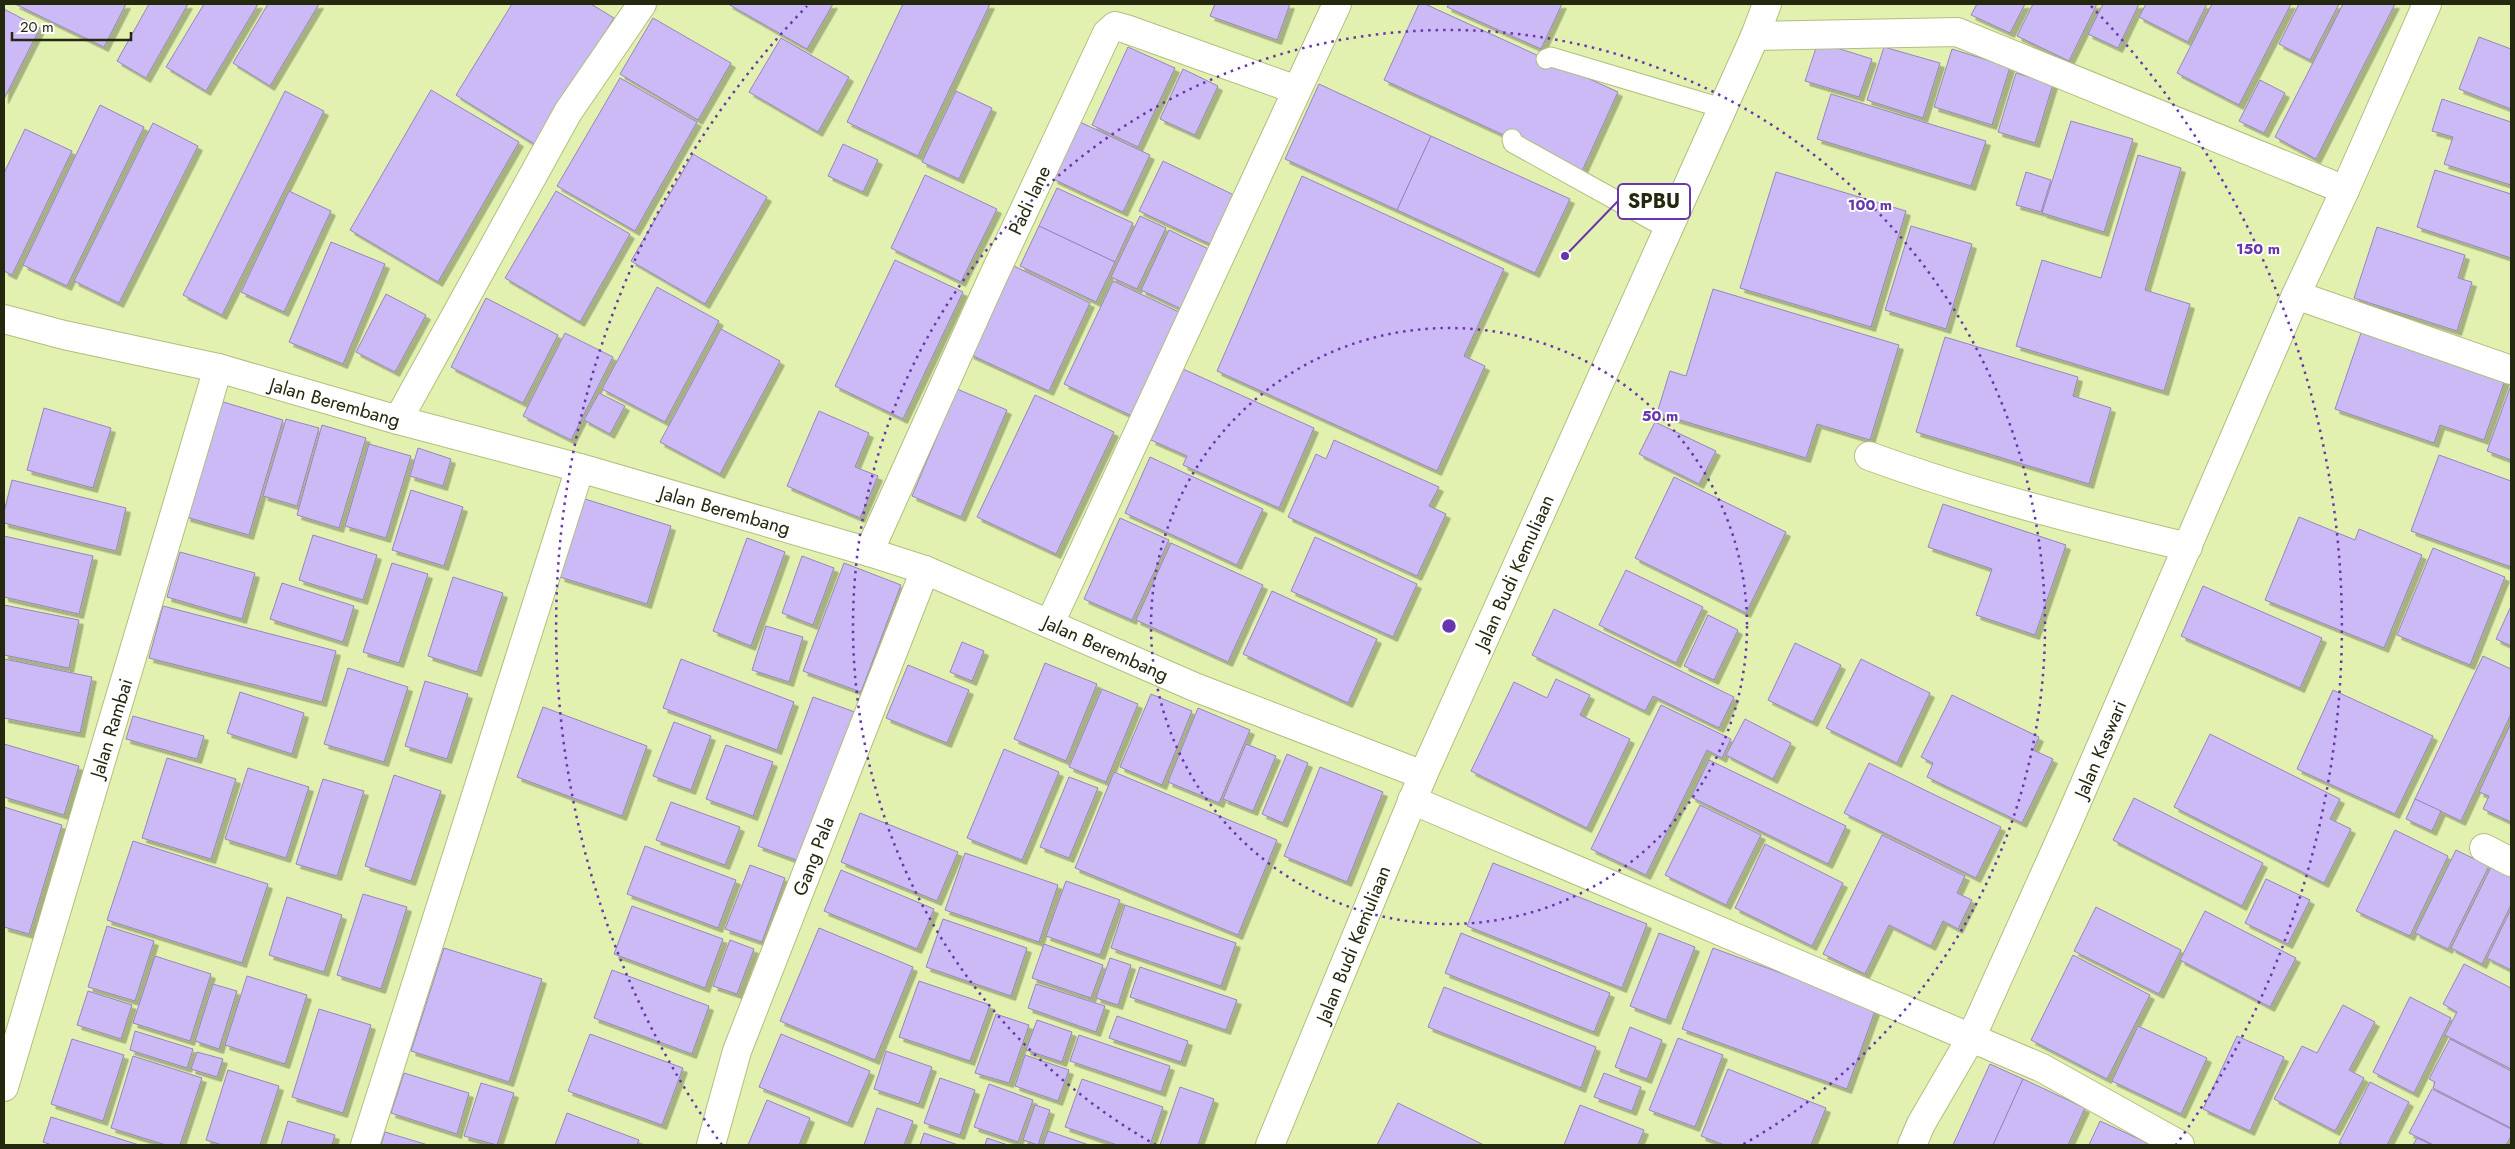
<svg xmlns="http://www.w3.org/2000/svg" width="2515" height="1149" font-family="Jost,sans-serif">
<defs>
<filter id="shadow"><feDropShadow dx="4.5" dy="4.5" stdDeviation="0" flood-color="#0004"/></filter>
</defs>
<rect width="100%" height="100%" fill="#e2f1af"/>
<g fill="#ccbaf6" stroke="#9785be" filter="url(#shadow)">
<path d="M15,4H126L104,47Z"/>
<path d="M149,4H188L146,78L117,61Z"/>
<path d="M204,4H258L206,91L166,67Z"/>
<path d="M268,4H319L270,86L233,63Z"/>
<path d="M512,4H591L614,18L536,145L456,95Z"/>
<path d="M728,4H833L807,49Z"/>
<path d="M903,4H990L918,156L847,122Z"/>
<path d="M1215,4H1290L1277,40L1210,16Z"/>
<path d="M1419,4H1425L1618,92L1582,171L1384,80Z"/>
<path d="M1449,4H1562L1541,49L1447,7Z"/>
<path d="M1977,4H2025L2010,33L1971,15Z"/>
<path d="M2033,4H2097L2069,61L2017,36Z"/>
<path d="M2103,4H2139L2118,48L2088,34Z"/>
<path d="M2146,4H2207L2188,42L2139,17Z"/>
<path d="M2212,4H2291L2239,105L2177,73Z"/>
<path d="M2299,4H2339L2310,60L2279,44Z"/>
<path d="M2343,4H2395L2316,159L2275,137Z"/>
<path d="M4,9L40,28L4,99Z"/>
<path d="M653,18L731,63L698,120L620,74Z"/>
<path d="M2479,37L2511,49V109L2459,89Z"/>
<path d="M781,38L849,77L818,132L749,92Z"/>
<path d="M1818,42L1872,59L1859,97L1805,81Z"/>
<path d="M1128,47L1175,68L1138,147L1092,125Z"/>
<path d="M1884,47L1940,63L1923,118L1867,100Z"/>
<path d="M1952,49L2010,67L1992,125L1934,107Z"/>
<path d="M1183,69L1218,86L1195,135L1160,119Z"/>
<path d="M2016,73L2053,84L2035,143L1998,132Z"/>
<path d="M620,78L697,122L635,231L557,186Z"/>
<path d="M2260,80L2285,93L2264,133L2239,121Z"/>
<path d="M1319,84L1431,136L1397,210L1285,159Z"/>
<path d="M431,90L519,142L438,282L350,230Z"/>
<path d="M285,91L324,111L222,315L183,295Z"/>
<path d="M956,91L992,108L959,179L922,162Z"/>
<path d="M1831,94L1986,141L1971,186L1817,139Z"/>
<path d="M2442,99L2511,122V185L2444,164L2453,137L2432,131Z"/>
<path d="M100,105L144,127L67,286L23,265Z"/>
<path d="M2071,121L2133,139L2104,232L2042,213Z"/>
<path d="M1080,122L1150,155L1123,212L1053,179Z"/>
<path d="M153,123L198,146L119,303L74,281Z"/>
<path d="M25,129L72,151L12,275L4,271V173Z"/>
<path d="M1431,136L1570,199L1535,273L1397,210Z"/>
<path d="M843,144L878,160L863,192L828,176Z"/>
<path d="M693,154L767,197L705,304L631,261Z"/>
<path d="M2138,155L2181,168L2145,290L2190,304L2164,391L2016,346L2042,260L2101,278Z"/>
<path d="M1163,161L1234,195L1210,244L1139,211Z"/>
<path d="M2435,170L2511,194V258L2417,227Z"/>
<path d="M1776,172L1906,211L1871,327L1740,288Z"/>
<path d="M2026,172L2051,180L2041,212L2016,205Z"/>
<path d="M925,175L997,209L961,282L891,248Z"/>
<path d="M1302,176L1504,269L1464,356L1485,366L1437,471L1217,371Z"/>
<path d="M1057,188L1133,223L1115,262L1039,226Z"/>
<path d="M289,191L331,211L284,312L241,292Z"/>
<path d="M556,191L630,234L580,322L505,278Z"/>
<path d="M1140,216L1166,228L1137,289L1111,277Z"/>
<path d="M1039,226L1115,262L1096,302L1020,266Z"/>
<path d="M1911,226L1972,244L1946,329L1885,310Z"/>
<path d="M2377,227L2465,255L2458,278L2472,282L2457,331L2354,298Z"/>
<path d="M1169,230L1219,254L1190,313L1141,290Z"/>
<path d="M331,242L385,264L343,364L289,342Z"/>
<path d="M895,260L963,292L903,419L835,386Z"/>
<path d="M1012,265L1090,303L1049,391L969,354Z"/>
<path d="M1113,281L1181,313L1132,416L1064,384Z"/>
<path d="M657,287L719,321L665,422L602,389Z"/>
<path d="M1713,289L1899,345L1870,440L1817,424L1806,458L1657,413L1670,371L1686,376Z"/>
<path d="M386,294L426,315L395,372L356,352Z"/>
<path d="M486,298L558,335L523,403L451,367Z"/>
<path d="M721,329L780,361L720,474L660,442Z"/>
<path d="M2362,330L2505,380L2484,440L2440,425L2434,443L2335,409Z"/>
<path d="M565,333L613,357L571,440L523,416Z"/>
<path d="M1945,337L2078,377L2073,396L2111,408L2089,484L1916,432Z"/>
<path d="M1183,369L1314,428L1279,508L1183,465L1187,456L1151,440Z"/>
<path d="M2511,385V460L2487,451Z"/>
<path d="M957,389L1007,410L961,517L912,496Z"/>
<path d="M599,393L625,406L610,434L584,420Z"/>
<path d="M1035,395L1114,432L1056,554L977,517Z"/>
<path d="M220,401L283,420L249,535L186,517Z"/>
<path d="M44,408L111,428L93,488L27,470Z"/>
<path d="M819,411L869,433L855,467L878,476L860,518L787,486Z"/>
<path d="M286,419L319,428L297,506L263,496Z"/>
<path d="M1655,422L1716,451L1699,484L1639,454Z"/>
<path d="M322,425L366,438L339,528L297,515Z"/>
<path d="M1334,440L1439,487L1429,506L1446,514L1417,576L1288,517L1316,454L1326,459Z"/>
<path d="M369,444L411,456L386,538L345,526Z"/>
<path d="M418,448L451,459L443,486L410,476Z"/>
<path d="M2439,455L2511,481V567L2411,531Z"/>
<path d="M1150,457L1263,509L1237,565L1125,513Z"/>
<path d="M1674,477L1786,532L1746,613L1635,558Z"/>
<path d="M12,480L126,508L116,551L4,523V512Z"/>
<path d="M411,490L463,507L444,566L392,550Z"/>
<path d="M585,499L671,526L647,604L560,577Z"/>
<path d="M1943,504L2066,545L2035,635L1976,615L1992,569L1928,547Z"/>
<path d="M2299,517L2355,540L2359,529L2422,555L2384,648L2265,600Z"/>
<path d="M1120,518L1169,540L1132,620L1084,599Z"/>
<path d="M313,535L377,555L363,600L299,580Z"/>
<path d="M4,536L93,556L79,614L4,597Z"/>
<path d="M1315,537L1417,584L1393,637L1291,591Z"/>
<path d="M747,538L785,552L751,646L713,631Z"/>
<path d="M1171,543L1263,585L1228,662L1136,620Z"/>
<path d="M2433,548L2505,577L2470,665L2397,635Z"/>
<path d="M180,552L255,573L242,619L167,597Z"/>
<path d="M802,556L834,568L813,625L782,613Z"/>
<path d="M392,563L428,574L399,663L363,652Z"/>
<path d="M844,563L901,585L861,692L803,671Z"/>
<path d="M1626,570L1703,607L1676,663L1599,625Z"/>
<path d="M453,577L503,593L477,672L428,656Z"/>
<path d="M282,583L354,606L343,642L270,619Z"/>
<path d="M2203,586L2322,638L2300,688L2181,636Z"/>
<path d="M1272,591L1377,639L1348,703L1243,654Z"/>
<path d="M4,605L79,620L69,668L4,655Z"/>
<path d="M163,606L336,651L322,702L149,658Z"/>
<path d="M2511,606V646L2496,639Z"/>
<path d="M1554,609L1734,697L1719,728L1653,696L1645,711L1532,655Z"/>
<path d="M1708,615L1738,630L1714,680L1684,666Z"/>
<path d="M766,626L803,637L789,682L752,670Z"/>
<path d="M962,642L984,651L972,681L950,672Z"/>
<path d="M1795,643L1841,665L1813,722L1768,700Z"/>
<path d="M2483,656L2511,669V714L2461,821L2415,799Z"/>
<path d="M4,659L92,677L80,733L4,718Z"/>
<path d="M681,659L794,702L777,750L663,708Z"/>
<path d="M1861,659L1930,693L1897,763L1826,728Z"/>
<path d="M1045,663L1097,684L1066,761L1014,739Z"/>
<path d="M908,665L969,690L947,743L886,718Z"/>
<path d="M348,668L408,687L384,762L324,744Z"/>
<path d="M1556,679L1590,695L1580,715L1630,739L1587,828L1471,771L1514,682L1547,698Z"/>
<path d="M425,681L468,694L447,759L405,746Z"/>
<path d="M1102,689L1138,704L1106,782L1069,767Z"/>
<path d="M2333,690L2433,736L2395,814L2297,769Z"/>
<path d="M240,692L304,713L292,754L227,733Z"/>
<path d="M1151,694L1192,711L1162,785L1120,767Z"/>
<path d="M1952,695L2039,737L2033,750L2053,759L2022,823L1927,777L1933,763L1921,757Z"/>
<path d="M813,697L855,712L799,861L758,846Z"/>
<path d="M1661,705L1731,739L1722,758L1707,750L1646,875L1591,849Z"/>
<path d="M543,707L647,746L622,816L517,777Z"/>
<path d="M1198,708L1250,730L1219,803L1168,782Z"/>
<path d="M133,716L204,736L197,759L126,739Z"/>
<path d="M1745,719L1791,743L1773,779L1726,755Z"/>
<path d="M674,722L711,736L691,790L653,776Z"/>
<path d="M2511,723V822L2483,809L2489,796L2479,792Z"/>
<path d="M2210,734L2340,799L2330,819L2351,829L2324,883L2174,807Z"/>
<path d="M4,744L79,766L64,815L4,797Z"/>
<path d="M1246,744L1276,756L1253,811L1223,799Z"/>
<path d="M726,745L773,762L753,816L706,799Z"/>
<path d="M1004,749L1059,772L1022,860L967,838Z"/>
<path d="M1287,754L1308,763L1283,823L1262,814Z"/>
<path d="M167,758L236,779L211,859L142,838Z"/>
<path d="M1709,760L1846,826L1828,864L1691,797Z"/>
<path d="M1869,763L2001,827L1976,878L1844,813Z"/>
<path d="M1320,767L1383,792L1347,882L1284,856Z"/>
<path d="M248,768L309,787L286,858L225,839Z"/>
<path d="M1114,772L1277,840L1238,935L1075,868Z"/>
<path d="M394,775L441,791L411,881L365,866Z"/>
<path d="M1069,777L1098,788L1069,858L1040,847Z"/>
<path d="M323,779L364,791L337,876L296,864Z"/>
<path d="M2134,798L2263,863L2242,906L2113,840Z"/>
<path d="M2415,799L2441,811L2432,831L2406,819Z"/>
<path d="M671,802L740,827L725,865L656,840Z"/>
<path d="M1700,805L1761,835L1726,905L1665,875Z"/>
<path d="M4,807L62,825L29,934L4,927Z"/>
<path d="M860,813L958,852L937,901L841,862Z"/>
<path d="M2395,830L2448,856L2410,936L2356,911Z"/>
<path d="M1882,835L1965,876L1957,893L1972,900L1958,929L1943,921L1931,946L1889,925L1865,974L1823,954Z"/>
<path d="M133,841L268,884L242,963L107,920Z"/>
<path d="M1765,844L1843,883L1812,946L1735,908Z"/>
<path d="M645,846L736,880L718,928L627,894Z"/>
<path d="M2456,850L2489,866L2448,949L2415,933Z"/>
<path d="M965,853L1058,885L1039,942L945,910Z"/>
<path d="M1493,863L1647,924L1622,988L1467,926Z"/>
<path d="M2493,863L2511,872V905L2482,964L2451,948Z"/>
<path d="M750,865L785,878L762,942L725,929Z"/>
<path d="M841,870L934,909L917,949L824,911Z"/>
<path d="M2266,879L2310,900L2288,944L2245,923Z"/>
<path d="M1066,881L1120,900L1100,955L1046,936Z"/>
<path d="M363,894L407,907L381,989L337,975Z"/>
<path d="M287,897L342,915L324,972L269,955Z"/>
<path d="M1125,905L1236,943L1221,986L1111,948Z"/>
<path d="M632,906L723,939L705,988L614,954Z"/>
<path d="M2096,907L2181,950L2159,994L2074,951Z"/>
<path d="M2511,909V970L2487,958Z"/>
<path d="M2205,911L2296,958L2270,1007L2180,960Z"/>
<path d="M943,919L1027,948L1011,996L926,967Z"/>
<path d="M107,926L154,941L135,1001L88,987Z"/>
<path d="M819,928L913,967L875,1060L780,1021Z"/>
<path d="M1461,933L1610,993L1594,1032L1445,973Z"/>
<path d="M1659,933L1695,947L1666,1020L1630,1006Z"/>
<path d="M730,940L754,949L737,994L713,986Z"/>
<path d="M1044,944L1103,965L1091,998L1032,978Z"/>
<path d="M444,948L542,979L509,1082L411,1051Z"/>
<path d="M1713,948L1876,1008L1847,1089L1682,1029Z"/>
<path d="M2073,955L2150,995L2107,1079L2031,1040Z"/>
<path d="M155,956L211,974L190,1041L133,1023Z"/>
<path d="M1110,958L1131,965L1118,1005L1096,998Z"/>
<path d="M2464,964L2511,988V1069L2445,1035L2457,1012L2443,1004Z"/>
<path d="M1140,967L1237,1000L1226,1030L1130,997Z"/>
<path d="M612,970L709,1006L692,1054L594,1018Z"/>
<path d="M247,976L307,995L285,1064L225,1045Z"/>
<path d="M919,981L990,1005L970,1061L899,1037Z"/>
<path d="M213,984L237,991L219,1049L195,1041Z"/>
<path d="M1036,984L1105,1006L1096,1032L1028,1008Z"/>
<path d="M1444,987L1596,1047L1581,1088L1428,1027Z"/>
<path d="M88,991L132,1005L121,1039L77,1025Z"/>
<path d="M2410,997L2451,1018L2414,1093L2373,1072Z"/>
<path d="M2343,1005L2375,1022L2349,1070L2364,1078L2335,1131L2274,1099L2302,1046L2317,1053Z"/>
<path d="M319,1009L371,1025L343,1113L292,1097Z"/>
<path d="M996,1014L1029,1025L1009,1083L975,1073Z"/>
<path d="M1117,1016L1188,1041L1181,1062L1109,1038Z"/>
<path d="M1037,1020L1072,1032L1062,1062L1026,1050Z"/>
<path d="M2138,1026L2207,1058L2181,1114L2112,1081Z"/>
<path d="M1630,1027L1662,1040L1647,1079L1615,1067Z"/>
<path d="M135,1031L193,1049L187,1068L130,1050Z"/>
<path d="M590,1034L683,1068L662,1125L568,1091Z"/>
<path d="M781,1034L870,1071L848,1123L759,1087Z"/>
<path d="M1079,1035L1170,1066L1161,1092L1070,1061Z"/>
<path d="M2237,1036L2284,1057L2250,1131L2203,1109Z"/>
<path d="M1678,1038L1723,1055L1695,1127L1649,1110Z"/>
<path d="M72,1039L124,1055L103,1121L51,1104Z"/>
<path d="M2450,1039L2511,1071V1128L2433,1088L2435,1082L2429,1079Z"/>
<path d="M886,1051L932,1067L919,1104L874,1089Z"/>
<path d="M197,1052L223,1059L217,1077L191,1069Z"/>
<path d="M1025,1055L1069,1070L1058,1101L1015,1086Z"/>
<path d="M133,1056L202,1078L180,1145H166L111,1128Z"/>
<path d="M1990,1064L2023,1079L1993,1145H1953Z"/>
<path d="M1728,1069L1826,1108L1811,1145H1724L1701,1136Z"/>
<path d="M228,1070L279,1086L260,1145H222L206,1140Z"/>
<path d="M404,1073L469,1093L457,1134L391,1113Z"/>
<path d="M1604,1073L1641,1087L1632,1111L1594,1097Z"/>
<path d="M940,1078L975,1090L960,1135L924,1123Z"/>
<path d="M1082,1079L1163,1107L1150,1145H1117L1065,1127Z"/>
<path d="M2023,1079L2085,1108L2068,1145H1993Z"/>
<path d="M2370,1082L2409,1102L2387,1145H2344L2339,1143Z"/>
<path d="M481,1083L514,1093L497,1145L464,1136Z"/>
<path d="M989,1084L1033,1100L1018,1142L974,1127Z"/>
<path d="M1180,1087L1214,1099L1198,1145H1160Z"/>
<path d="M2432,1089L2511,1129V1136L2506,1145H2434L2409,1133Z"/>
<path d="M767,1100L810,1118L799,1145H748Z"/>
<path d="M1398,1103L1484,1145H1377Z"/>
<path d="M1035,1105L1050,1110L1038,1145L1023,1140Z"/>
<path d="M1580,1105L1644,1130L1638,1145H1564Z"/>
<path d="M877,1108L913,1121L904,1145H864Z"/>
<path d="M567,1113L639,1140L637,1145H555Z"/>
<path d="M51,1117L139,1145H52L43,1142Z"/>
<path d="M288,1121L335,1135L332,1145H281Z"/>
<path d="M2100,1121L2152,1145H2089Z"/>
<path d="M1048,1131L1089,1145H1043Z"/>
<path d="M385,1132L428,1145H381Z"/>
<path d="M924,1133L958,1145H920Z"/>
<path d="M987,1138L1008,1145H985Z"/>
<path d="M2417,1138L2432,1145H2413Z"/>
</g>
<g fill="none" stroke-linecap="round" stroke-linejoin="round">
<g stroke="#b1be7f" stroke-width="21">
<g id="service">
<path d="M1546,59L1551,57L1722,108"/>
<path d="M1512,139L1513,143L1668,229"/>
</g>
</g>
<g stroke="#b1be7f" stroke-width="30">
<g id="minor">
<path d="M1755,36L1957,32L2345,190"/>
<path d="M2296,295L2511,370"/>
<path d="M4,319L64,335L218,368L398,420L580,468L869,552L925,570L1197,688L1423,775"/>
<path d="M398,420L568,112L642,4"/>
<path d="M1869,456C1973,494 2080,521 2188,547"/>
<path d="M869,552L992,279L1107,33L1115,26L1126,29L1297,90"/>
<path d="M1050,623L1337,4"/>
<path d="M1412,800L2042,1068L2180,1145"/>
<path d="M2484,848L2511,862"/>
<path d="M4,1087L218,368"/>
<path d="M365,1145L580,468"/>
<path d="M711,1145L737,1051L925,570"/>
<path d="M1912,1145L1921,1124L1971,1038L2066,827L2296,295L2345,190L2427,4"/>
</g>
</g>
<g stroke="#b1be7f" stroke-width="30">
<path id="tertiary" d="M1270,1145L1423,775L1755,36L1767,4"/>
</g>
<use href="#service" stroke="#fff" stroke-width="19"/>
<use href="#minor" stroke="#fff" stroke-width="28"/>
<use href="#tertiary" stroke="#fff" stroke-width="28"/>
</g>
<g fill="none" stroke="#6736ad" stroke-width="2.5" stroke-dasharray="2.5 5">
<circle cx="1449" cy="626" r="298"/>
<path d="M1156 1145A596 596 0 1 1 1742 1145"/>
<path d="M722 1145A893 893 0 0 1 807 6M2091 6A893 893 0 0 1 2176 1145"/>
</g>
<g text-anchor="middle" stroke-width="4" stroke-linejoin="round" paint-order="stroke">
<g font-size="19" fill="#23280f" stroke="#fff">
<text transform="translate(1029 200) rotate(-65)" y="7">Padi lane</text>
<text transform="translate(335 402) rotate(16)" y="7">Jalan Berembang</text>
<text transform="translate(725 510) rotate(16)" y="7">Jalan Berembang</text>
<text transform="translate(1514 572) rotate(-66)" y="7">Jalan Budi Kemuliaan</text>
<text transform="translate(1106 648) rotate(24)" y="7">Jalan Berembang</text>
<text transform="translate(111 728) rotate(-73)" y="7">Jalan Rambai</text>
<text transform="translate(2100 749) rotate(-67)" y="7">Jalan Kaswari</text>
<text transform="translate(813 856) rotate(-69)" y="7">Gang Pala</text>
<text transform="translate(1353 944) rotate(-68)" y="7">Jalan Budi Kemuliaan</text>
</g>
</g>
<circle cx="1449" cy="626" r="8" fill="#6736ad" stroke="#fff" stroke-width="2.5"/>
<g font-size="15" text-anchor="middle" font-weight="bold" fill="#6736ad" stroke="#fff" stroke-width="4" stroke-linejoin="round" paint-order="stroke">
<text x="1870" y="210">100 m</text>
<text x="2258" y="254">150 m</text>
<text x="1660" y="421">50 m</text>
</g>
<path fill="none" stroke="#6736ad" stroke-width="2" d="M1565 256L1618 201"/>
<circle fill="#6736ad" stroke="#fff" stroke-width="2" cx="1565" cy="256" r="5"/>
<rect fill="#fff" stroke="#6736ad" stroke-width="2" x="1618" y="184" width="72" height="35" rx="5"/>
<g font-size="20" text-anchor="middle" font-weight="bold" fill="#23280f">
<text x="1654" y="208">SPBU</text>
</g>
<rect width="2515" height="1149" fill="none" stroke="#23280f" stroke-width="10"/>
<path d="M12 32v8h119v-8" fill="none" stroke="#23280f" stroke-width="2.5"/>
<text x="20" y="32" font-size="15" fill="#23280f" stroke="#ffffff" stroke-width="4" paint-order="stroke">20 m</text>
</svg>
